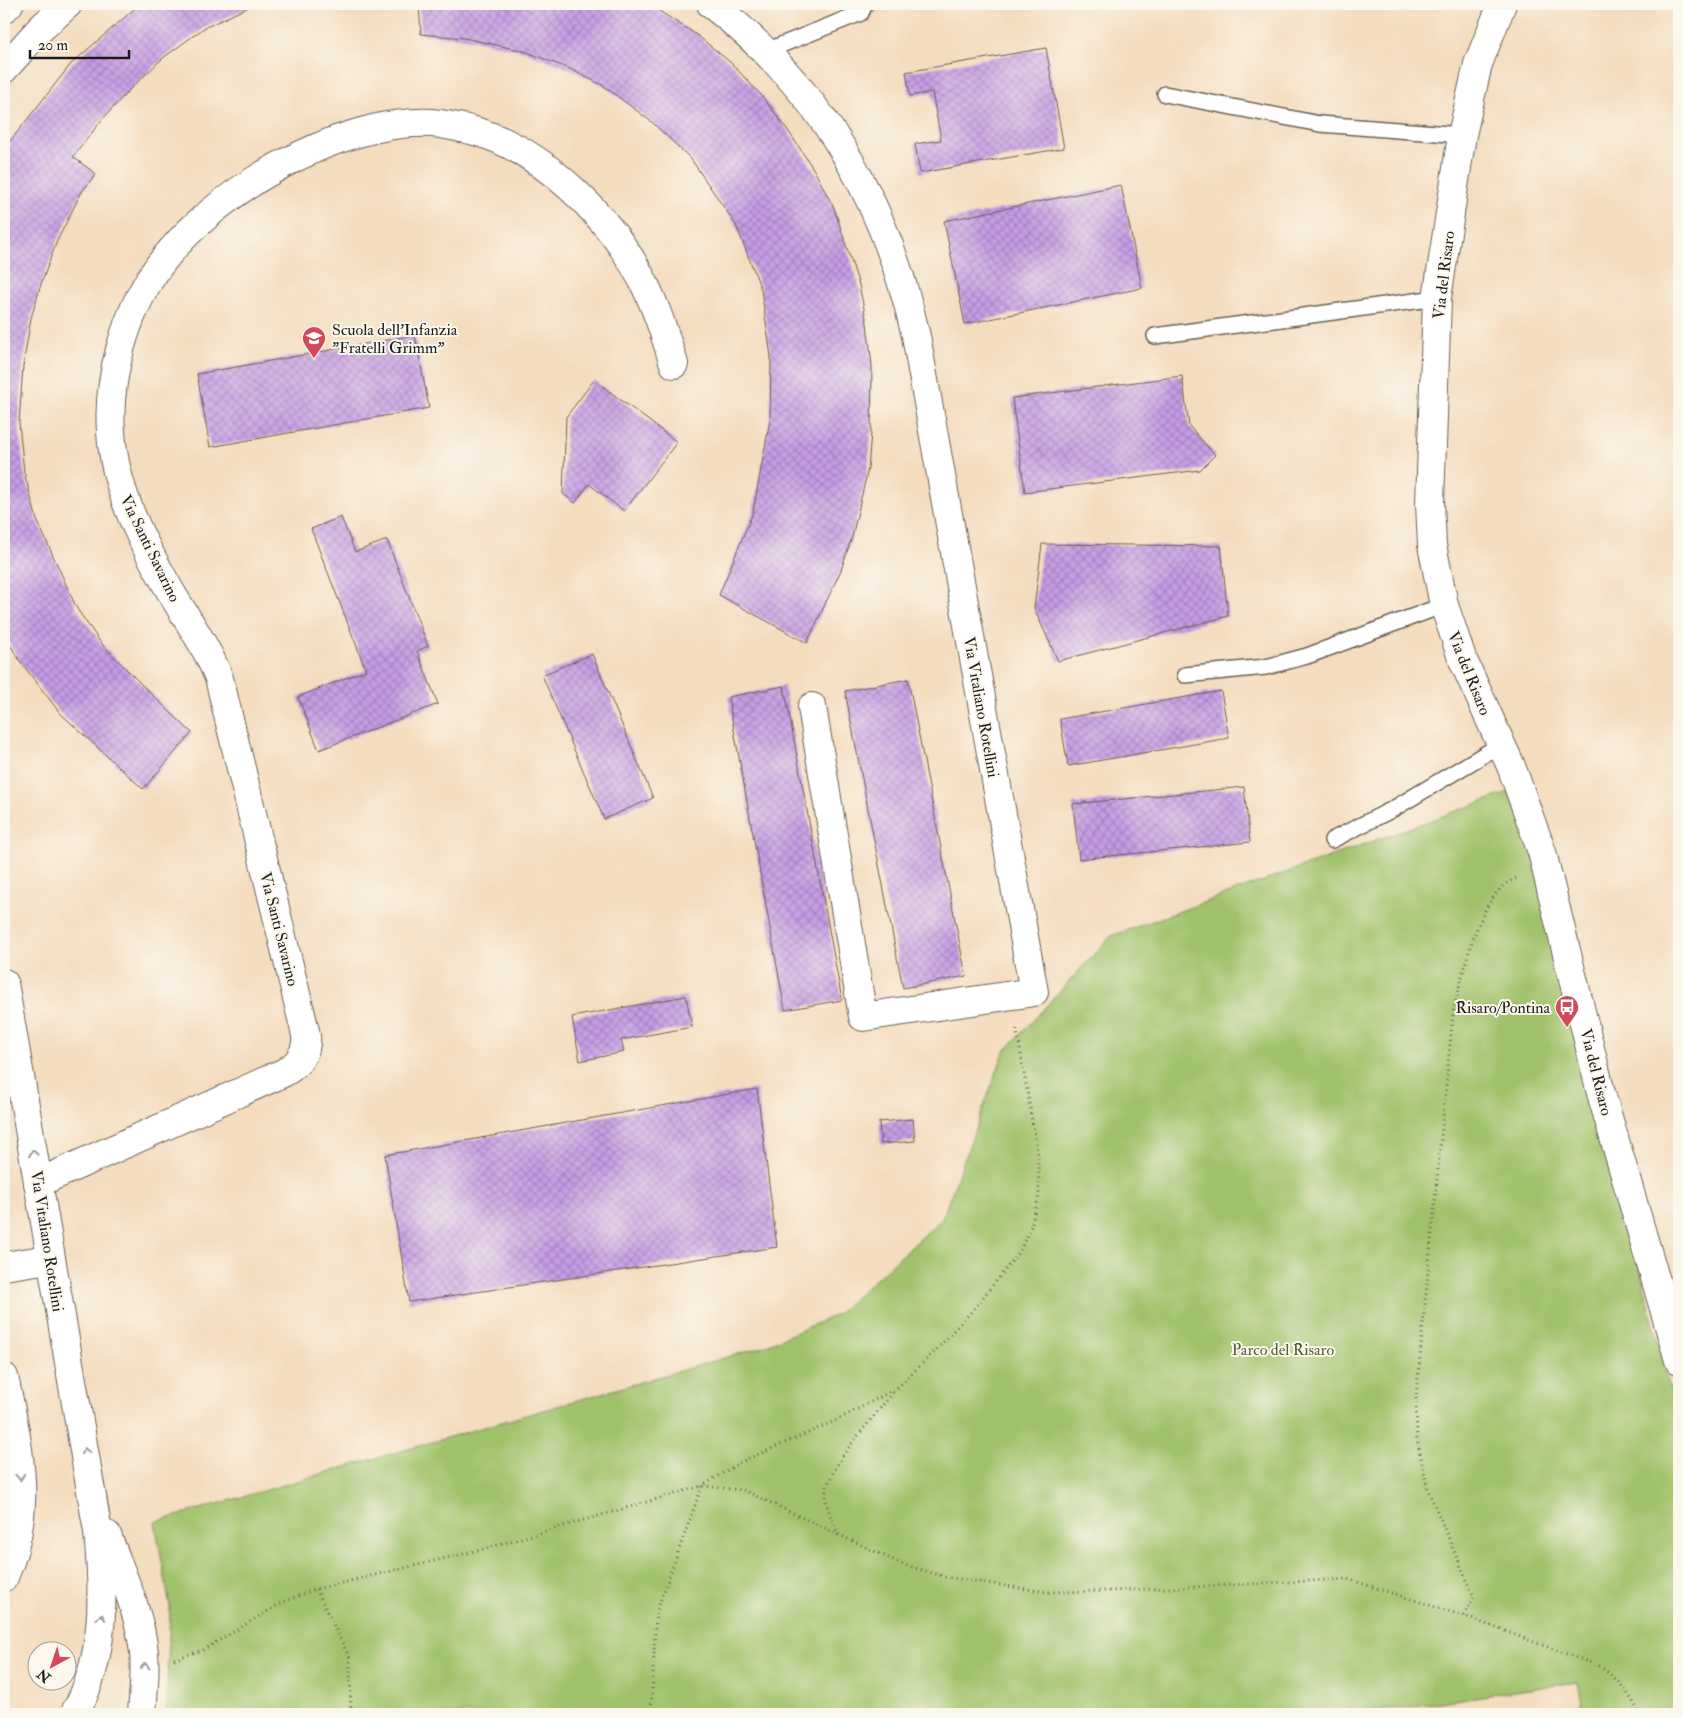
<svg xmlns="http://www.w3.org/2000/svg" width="1683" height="1718" font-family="'IM FELL Double Pica',serif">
<defs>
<pattern id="building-cross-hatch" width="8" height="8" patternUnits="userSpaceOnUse" patternTransform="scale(1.25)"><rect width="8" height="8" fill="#c69de5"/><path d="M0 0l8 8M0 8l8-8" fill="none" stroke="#a07fb9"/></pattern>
</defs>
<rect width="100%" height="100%" fill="#fbf7ec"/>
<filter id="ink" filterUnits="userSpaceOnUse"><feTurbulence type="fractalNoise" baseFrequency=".02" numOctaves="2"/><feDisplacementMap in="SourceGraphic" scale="10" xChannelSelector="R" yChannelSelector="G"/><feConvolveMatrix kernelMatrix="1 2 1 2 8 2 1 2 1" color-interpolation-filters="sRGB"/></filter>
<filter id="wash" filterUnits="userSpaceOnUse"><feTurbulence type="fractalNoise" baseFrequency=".0096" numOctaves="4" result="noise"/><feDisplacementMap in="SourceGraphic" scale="20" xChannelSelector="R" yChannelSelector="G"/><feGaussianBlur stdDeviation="1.12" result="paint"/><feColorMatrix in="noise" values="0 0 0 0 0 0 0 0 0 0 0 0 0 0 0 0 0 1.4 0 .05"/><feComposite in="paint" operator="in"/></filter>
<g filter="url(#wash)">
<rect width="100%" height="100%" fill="#f4dcbe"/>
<path fill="#a0c26b" stroke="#5e6f44" d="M1520,788L1679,1425V1714H1583L1577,1682L1359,1714H166L170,1607L155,1522L762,1347L836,1315L942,1219L1004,1052L1111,936Z"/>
<g id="blocks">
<g fill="url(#building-cross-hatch)">
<path d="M140,4H255L204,28L163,58L130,89L101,121L73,157L96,174L81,193L57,241L41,284L31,318L23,366L19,423L24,472L37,520L77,609L101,643L138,681L192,733L143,789L60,713L20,661L4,635V149L71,64Z"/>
<path d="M419,4H648L697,35L731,63L762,96L787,129L814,170L834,208L859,285L867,323L872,366L871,433L868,469L852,537L841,570L807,643L719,595L753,512L770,420L771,356L761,289L736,225L691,159L653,123L604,86L570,69L524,51L464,38L421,34Z"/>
<path d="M1046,48L1064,148L920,173L915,144L941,140L932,92L910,96L906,72Z"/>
<path d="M1121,185L1142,288L965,324L944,221Z"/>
<path d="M415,335L429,408L210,447L197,374Z"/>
<path d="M1182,376L1189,426L1215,455L1200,470L1025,492L1012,398Z"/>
<path d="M594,380L677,442L624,511L589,484L575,503L563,494L566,417Z"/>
<path d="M341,517L355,552L387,540L428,646L417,651L438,704L319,750L298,697L366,670L311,529Z"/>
<path d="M1042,544L1221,546L1228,616L1058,661L1034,608Z"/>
<path d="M592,654L653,798L604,819L542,675Z"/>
<path d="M908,679L966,976L903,988L845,691Z"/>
<path d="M784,686L842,1000L785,1010L728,697Z"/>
<path d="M1221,691L1229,738L1068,766L1060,719Z"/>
<path d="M1244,787L1250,842L1079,859L1073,804Z"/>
<path d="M686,996L692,1027L621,1040L624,1052L580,1061L572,1017Z"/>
<path d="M757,1089L777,1247L409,1302L385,1155Z"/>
<path d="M913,1119L915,1141L881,1144L879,1122Z"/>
</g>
</g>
</g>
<g filter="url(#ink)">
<use href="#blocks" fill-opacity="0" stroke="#685f55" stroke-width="1"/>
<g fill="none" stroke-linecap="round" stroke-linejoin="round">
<g stroke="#685f55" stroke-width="18">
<g id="lane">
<path d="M766,51L861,13L865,4"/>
<path d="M1165,94L1320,124L1462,135"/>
<path d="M1155,336L1437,298"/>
<path d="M1185,675L1266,667L1307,656L1444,605"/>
<path d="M1332,840L1393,809L1500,745"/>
</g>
</g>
<g stroke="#685f55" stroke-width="30">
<g id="street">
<path d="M711,4C823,90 885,200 916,336L1034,992L863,1017L812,707"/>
<path d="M1502,4L1478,64L1462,135L1437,298L1430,503L1432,545L1444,605L1462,658L1511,766L1542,852L1601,1093L1679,1360"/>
<path d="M4,9L9,4"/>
<path d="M4,69L40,29L68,4"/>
<path d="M4,983L98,1532C104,1592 106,1660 74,1714"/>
<path d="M38,1183L283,1073C298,1065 308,1053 306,1035L219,678C208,650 191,625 175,599C145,548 114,492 111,431C107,378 126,313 156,270C208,195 338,118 432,123C444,124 458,127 471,130C541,148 609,216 642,279C656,306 665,335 674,364"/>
<path d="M4,1266L49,1259"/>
<path d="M4,1377C19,1447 34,1509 4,1577"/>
<path d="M107,1535C121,1573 140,1612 144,1653C146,1673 143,1694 142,1714"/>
</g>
</g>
<g stroke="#685f55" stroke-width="3" stroke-dasharray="1 4" stroke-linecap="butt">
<path d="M838,1535C834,1522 824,1505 826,1491C832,1461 876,1415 895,1390"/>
<path d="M316,1589L350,1659L351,1714"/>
<path d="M1464,1616L1474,1597L1428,1490L1417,1439L1416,1398L1453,1013C1462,977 1475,911 1503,886C1507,882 1513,880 1517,878"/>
<path d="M174,1659L203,1650L283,1602L316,1589L480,1550L702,1486L743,1490L902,1564L945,1577L1047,1592L1108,1591L1348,1579L1464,1616L1599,1666C1620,1680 1628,1692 1640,1714"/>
<path d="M651,1714L656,1613L702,1486L739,1463L837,1420L897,1388L937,1349L977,1305L1020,1251L1031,1226L1039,1195L1038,1155L1016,1026"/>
</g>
<use href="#lane" stroke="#fff" stroke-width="15"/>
<use href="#street" stroke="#fff" stroke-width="28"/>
</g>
<defs><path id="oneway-chevron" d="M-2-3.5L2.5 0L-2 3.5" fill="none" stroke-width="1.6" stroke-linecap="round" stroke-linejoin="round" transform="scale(1.25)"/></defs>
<g stroke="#999">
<use href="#oneway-chevron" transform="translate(33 1153) rotate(-100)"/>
<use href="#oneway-chevron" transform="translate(85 1451) rotate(-100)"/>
<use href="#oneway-chevron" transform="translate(20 1477) rotate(85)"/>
<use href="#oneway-chevron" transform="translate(101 1617) rotate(-85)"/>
<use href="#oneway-chevron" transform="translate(145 1666) rotate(-91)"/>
</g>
</g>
<defs>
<g id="school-pin" transform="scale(1.25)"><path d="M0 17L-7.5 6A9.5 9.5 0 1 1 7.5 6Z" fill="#d1495b" stroke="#fbf7ec"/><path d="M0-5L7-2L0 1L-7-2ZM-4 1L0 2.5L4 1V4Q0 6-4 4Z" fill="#fff"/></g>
<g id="bus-pin" transform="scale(1.25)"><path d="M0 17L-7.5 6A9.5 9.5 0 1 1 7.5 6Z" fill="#d1495b" stroke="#fbf7ec"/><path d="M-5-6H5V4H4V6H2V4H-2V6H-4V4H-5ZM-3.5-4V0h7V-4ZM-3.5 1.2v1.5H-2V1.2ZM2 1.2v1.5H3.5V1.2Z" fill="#fff"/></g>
</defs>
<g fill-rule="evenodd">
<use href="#school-pin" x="314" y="338"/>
<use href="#bus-pin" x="1567" y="1007"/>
</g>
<g text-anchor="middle" stroke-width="4" stroke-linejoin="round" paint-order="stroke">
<g font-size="16" fill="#1c1c1c" stroke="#fbf7ec">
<text transform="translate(1443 275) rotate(-83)" y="6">Via del Risaro</text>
<text transform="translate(151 548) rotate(64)" y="6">Via Santi Savarino</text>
<text transform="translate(1470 673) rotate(68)" y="6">Via del Risaro</text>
<text transform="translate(982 707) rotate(80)" y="6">Via Vitaliano Rotellini</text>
<text transform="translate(280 929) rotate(76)" y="6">Via Santi Savarino</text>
<text transform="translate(1597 1072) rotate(76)" y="6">Via del Risaro</text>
<text transform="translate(48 1241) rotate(81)" y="6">Via Vitaliano Rotellini</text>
</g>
<g font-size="16" fill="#1c1c1c" stroke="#fbf7ec" text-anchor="start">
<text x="332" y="335">Scuola dell'Infanzia<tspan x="332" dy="18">"Fratelli Grimm"</tspan></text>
<text x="1550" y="1013" text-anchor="end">Risaro/Pontina</text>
</g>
<g font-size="16" fill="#515e3c" stroke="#fbf7ec">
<text x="1283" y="1355">Parco del Risaro</text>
</g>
</g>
<rect width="1683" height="1718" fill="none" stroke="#fbf7ec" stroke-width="20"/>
<g transform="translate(52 1666) rotate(220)"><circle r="24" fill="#fbf7ec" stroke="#a29f99"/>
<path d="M0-4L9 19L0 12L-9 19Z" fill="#d1495b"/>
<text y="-8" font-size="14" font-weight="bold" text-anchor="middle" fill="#1c1c1c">N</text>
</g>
<path d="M30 50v8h99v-8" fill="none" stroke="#1c1c1c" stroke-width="2.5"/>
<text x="38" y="50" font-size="15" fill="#1c1c1c" stroke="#fbf7ec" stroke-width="4" paint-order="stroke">20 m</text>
</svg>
